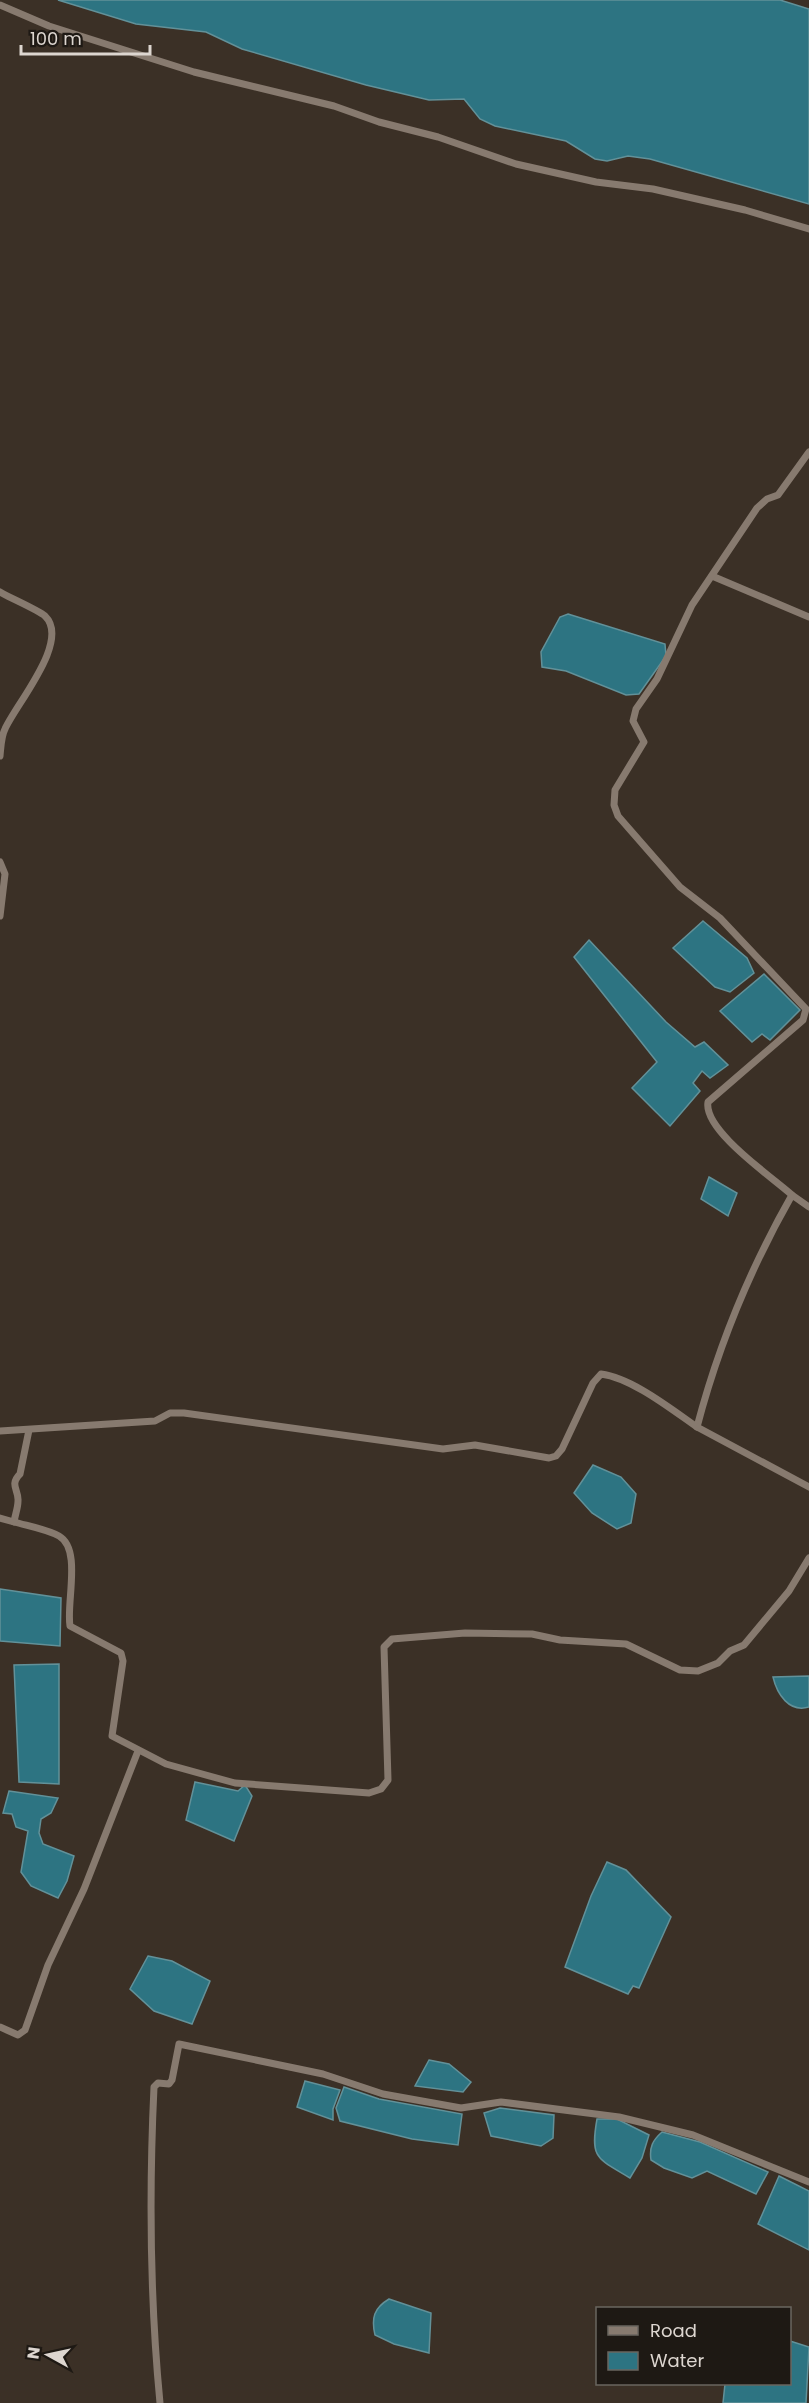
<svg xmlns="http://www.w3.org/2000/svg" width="809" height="2403" font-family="Poppins,sans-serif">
<rect width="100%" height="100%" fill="#3b3026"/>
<g fill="#2d7482" stroke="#629199" stroke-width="1.5">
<path d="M58,0H780L809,9V204L650,159L628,156L607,161L595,159L566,141L495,126L480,119L464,99L429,100L366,85L242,49L206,32L136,24Z"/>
<path d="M568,614L665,644L666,656L639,694L626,695L566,671L542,667L541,652L560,617Z"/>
<path d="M703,921L747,958L754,973L730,992L715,987L673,948Z"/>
<path d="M589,940L666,1022L695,1047L704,1042L728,1065L710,1078L702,1071L693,1083L700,1091L670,1126L632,1088L657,1062L574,957Z"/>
<path d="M764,974L800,1010L770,1040L762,1034L752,1042L720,1011Z"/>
<path d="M709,1177L737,1193L728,1216L701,1199Z"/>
<path d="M593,1465L621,1477L636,1494L631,1523L617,1529L592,1513L574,1493Z"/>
<path d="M0,1589L61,1598L60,1646L0,1641Z"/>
<path d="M59,1664V1784L19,1782L14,1665Z"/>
<path d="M809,1676V1707C789,1713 777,1694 773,1677Z"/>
<path d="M195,1782L238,1791L245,1785L252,1796L234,1841L186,1820Z"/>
<path d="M9,1791L58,1798L51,1813L41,1819L39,1833L43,1844L74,1856L67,1881L58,1898L31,1886L21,1872L28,1831L16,1827L12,1814L3,1813Z"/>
<path d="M607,1862L626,1870L671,1917L639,1988L633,1986L628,1994L565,1967L591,1896Z"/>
<path d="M148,1956L172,1961L210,1981L192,2024L154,2011L130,1989Z"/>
<path d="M429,2060L449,2064L471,2082L463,2092L415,2086Z"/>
<path d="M305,2081L340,2090L333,2109V2120L297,2107Z"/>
<path d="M344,2087L379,2099L462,2114L458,2145L412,2139L340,2121L336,2108Z"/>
<path d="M500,2108L554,2115L553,2138L541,2146L491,2136L484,2113Z"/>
<path d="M597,2119H617L649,2135L642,2158L630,2178C597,2158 590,2159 597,2119Z"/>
<path d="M662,2132L700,2142L768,2172L756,2194L707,2171L692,2178L664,2168L651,2160C649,2147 653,2140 662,2132Z"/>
<path d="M779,2176L809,2191V2250L758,2224Z"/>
<path d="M389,2299L431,2313L429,2353L394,2344L375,2335C371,2318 374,2308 389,2299Z"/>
<path d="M790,2341L809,2347L806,2403H723L725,2384H790Z"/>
</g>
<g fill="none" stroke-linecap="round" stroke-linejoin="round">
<g stroke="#877a6f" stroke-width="7">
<path d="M0,5L49,26L194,72L334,106L379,122L438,137L516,164L596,182L653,189L745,210L809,229"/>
<path d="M712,576L809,617"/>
<path d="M0,592C10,598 38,610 45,616C71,641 16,704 5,729C1,737 1,747 0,756"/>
<path d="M0,862L5,874L0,916"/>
<path d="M792,1195C772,1177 703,1130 708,1102L803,1020L806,1009L720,918L680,887L618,816L614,805L615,790L644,742L633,721L636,709L657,679L692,605L757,508L767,499L778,495L809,452"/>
<path d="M809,1207L792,1195C751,1267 718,1347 697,1427L809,1487"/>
<path d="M29,1430L20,1474C9,1485 19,1490 18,1501C18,1508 15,1515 14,1522C28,1526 46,1529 59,1536C82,1549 66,1603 70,1626L121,1653L123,1661L112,1736L166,1764L235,1783L369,1793L381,1789L388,1780L384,1647L392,1639L465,1633L532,1634L560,1640L626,1644L680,1670L698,1671L718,1663L730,1651L744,1645L789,1591L809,1558"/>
<path d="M0,1431L155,1421L170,1413H184L443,1449L475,1445L549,1458L556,1456L562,1449L593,1383L601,1374C632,1378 671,1409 697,1427"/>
<path d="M0,1518L14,1522"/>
<path d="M0,2027L18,2035L25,2030L48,1965L84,1889L138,1751"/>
<path d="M160,2403C150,2299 149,2192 154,2087L158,2083L169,2084L172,2080L179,2044L323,2074L383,2094L461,2108L501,2102L619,2117L693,2135L809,2182"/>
</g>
</g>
<rect x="596" y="2307" width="195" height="78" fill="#1e1914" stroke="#6a655f" stroke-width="1.5"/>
<rect x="608" y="2326" width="30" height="9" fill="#877a6f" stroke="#6a655f" stroke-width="1.5"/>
<text x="650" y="2337" font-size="18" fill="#ddd6d0">Road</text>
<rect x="608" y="2352" width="30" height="18" fill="#2d7482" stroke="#6a655f" stroke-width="1.5"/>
<text x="650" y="2367" font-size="18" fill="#ddd6d0">Water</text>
<g transform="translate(48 2355) rotate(278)" stroke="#1e1914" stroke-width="4.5" paint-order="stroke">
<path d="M0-4.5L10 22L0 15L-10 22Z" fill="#ddd6d0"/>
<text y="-9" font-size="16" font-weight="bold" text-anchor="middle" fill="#ddd6d0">N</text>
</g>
<path d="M21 45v9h129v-9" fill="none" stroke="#ddd6d0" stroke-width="3"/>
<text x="30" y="45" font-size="18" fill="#ddd6d0" stroke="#1e1914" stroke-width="4.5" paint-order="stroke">100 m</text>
</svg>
